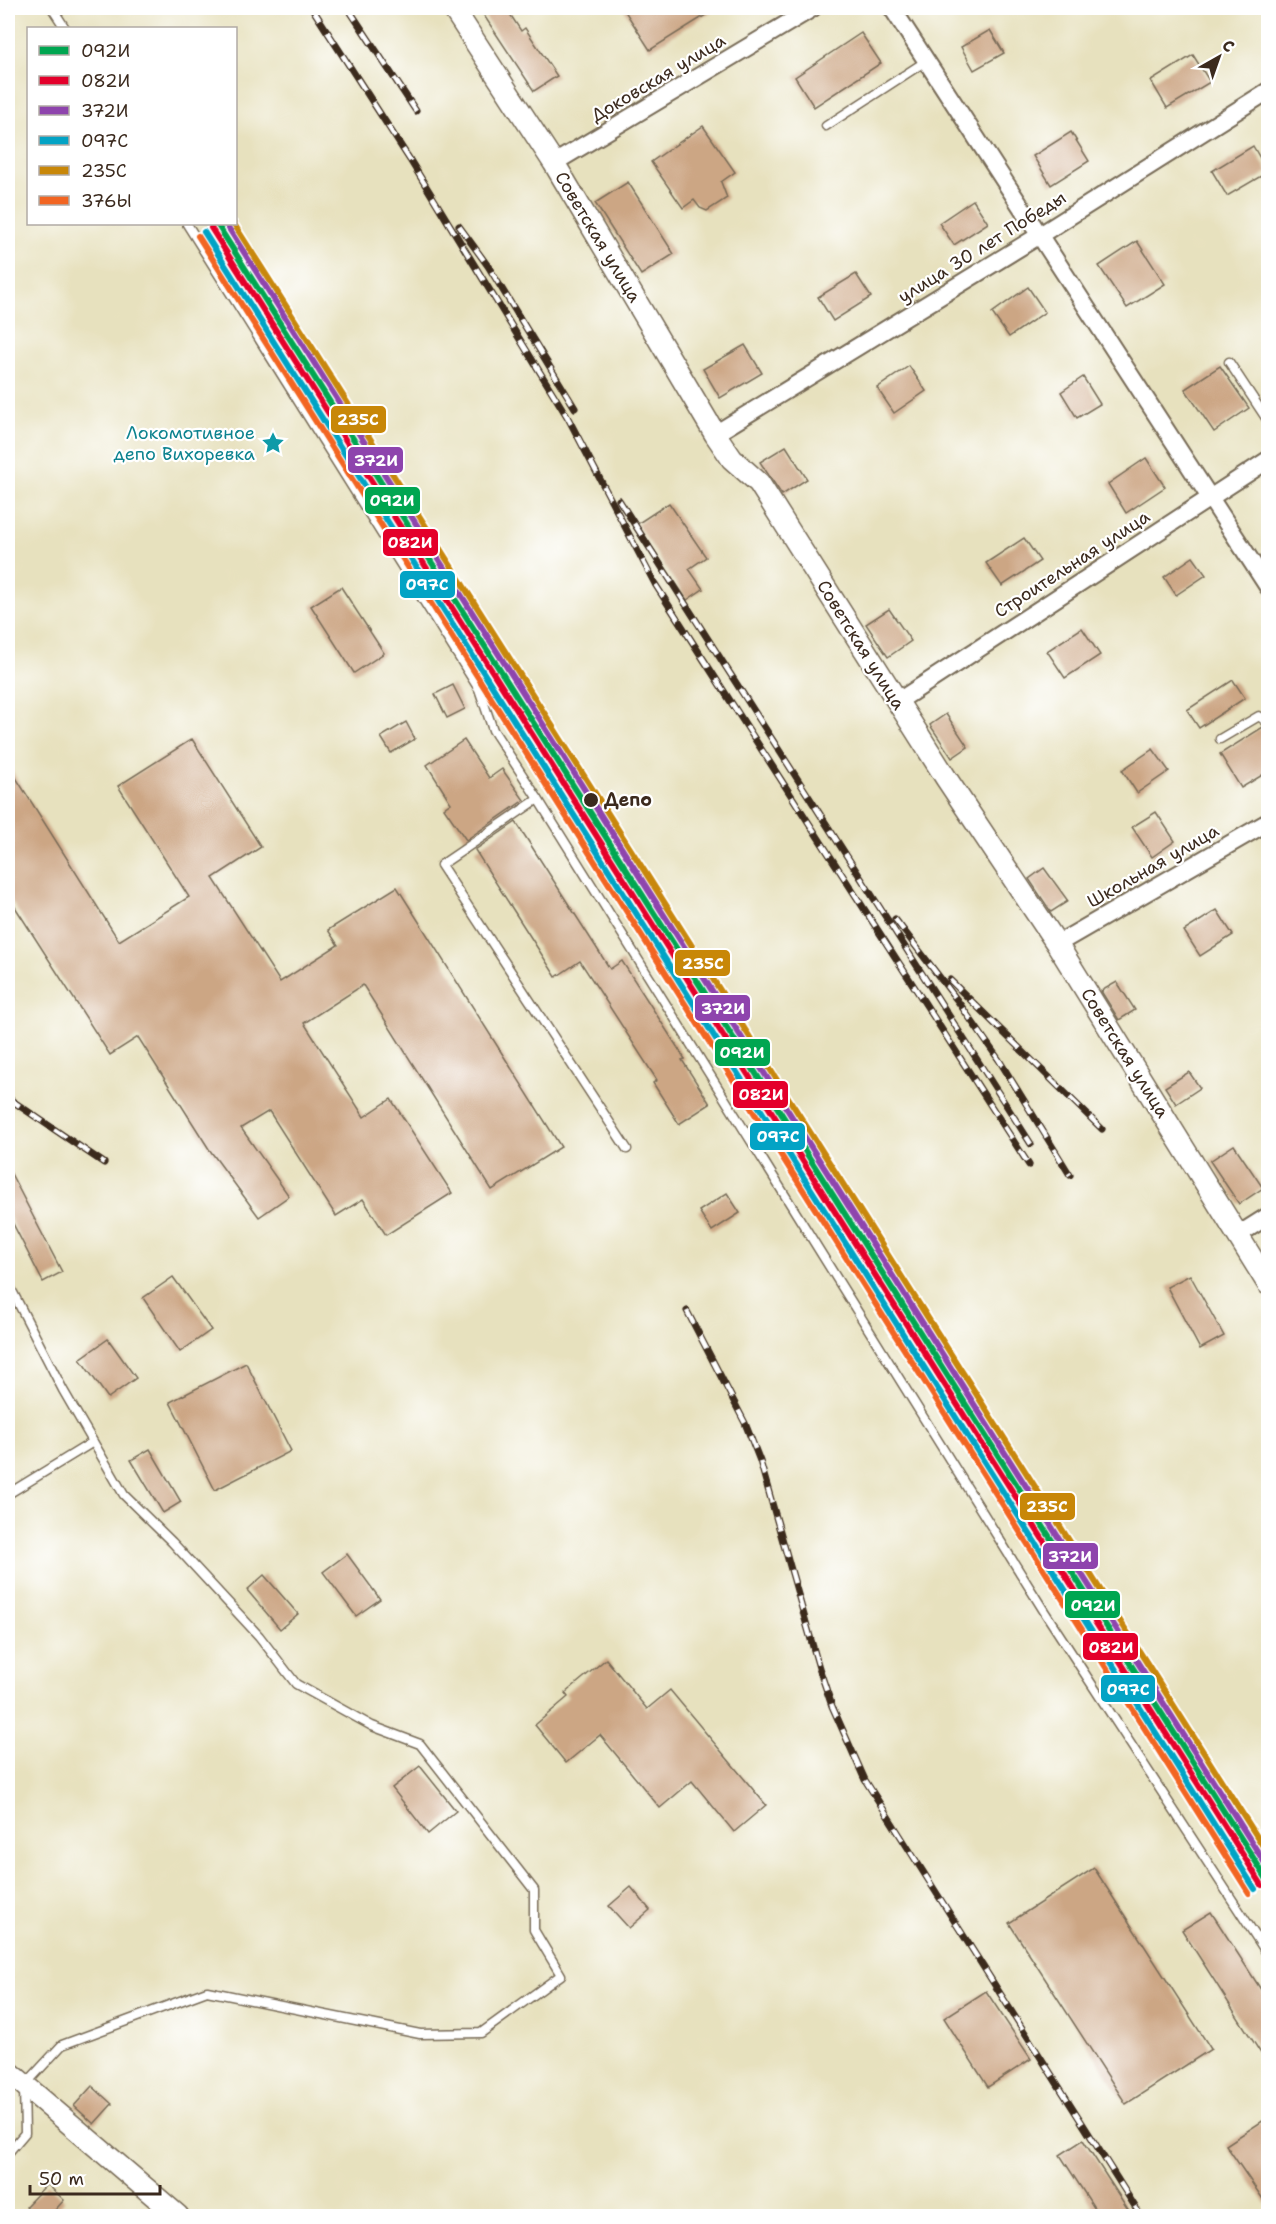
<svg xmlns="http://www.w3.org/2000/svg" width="1276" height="2224" font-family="'Shantell Sans',sans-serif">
<rect width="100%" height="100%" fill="#fff"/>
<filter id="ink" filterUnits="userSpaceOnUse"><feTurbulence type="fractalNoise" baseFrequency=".0167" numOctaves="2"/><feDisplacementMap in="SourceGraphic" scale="12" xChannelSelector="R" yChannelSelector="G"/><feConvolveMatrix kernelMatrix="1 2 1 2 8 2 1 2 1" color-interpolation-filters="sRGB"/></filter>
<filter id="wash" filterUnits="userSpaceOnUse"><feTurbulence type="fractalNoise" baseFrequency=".008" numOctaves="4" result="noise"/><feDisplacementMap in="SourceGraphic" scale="24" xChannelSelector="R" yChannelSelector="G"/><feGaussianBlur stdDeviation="1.35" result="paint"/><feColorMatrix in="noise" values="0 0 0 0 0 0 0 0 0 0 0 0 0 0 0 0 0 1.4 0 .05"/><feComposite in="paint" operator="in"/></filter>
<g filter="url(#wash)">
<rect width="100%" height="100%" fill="#e7e1be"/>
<g id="blocks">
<g fill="#cca684">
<path d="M479,8H506L521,31L525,28L557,76L534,91Z"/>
<path d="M623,8H717L650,50Z"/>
<path d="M990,30L1004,53L974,70L961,47Z"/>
<path d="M861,33L881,63L814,107L795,77Z"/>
<path d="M1193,55L1210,82L1167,108L1151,81Z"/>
<path d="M703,126L735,172L721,182L727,198L707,211L700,208L694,200L683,208L651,162Z"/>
<path d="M1071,132L1089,161L1051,185L1033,156Z"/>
<path d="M1253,146L1268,172L1227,196L1212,171Z"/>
<path d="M628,182L674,254L641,275L595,203Z"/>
<path d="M973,200L988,223L954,245L939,223Z"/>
<path d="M1137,241L1165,284L1127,308L1099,266Z"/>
<path d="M856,274L871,297L833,321L818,297Z"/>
<path d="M1028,287L1045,312L1009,337L992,313Z"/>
<path d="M745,345L762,373L720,398L703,369Z"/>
<path d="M909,366L926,391L894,413L877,388Z"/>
<path d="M1220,366L1249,408L1214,432L1185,389Z"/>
<path d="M1083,377L1100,404L1077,418L1061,392Z"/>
<path d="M786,446L807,479L782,495L760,462Z"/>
<path d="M1146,458L1165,487L1126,513L1108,484Z"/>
<path d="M669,503L706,557L689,569L703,589L687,600L637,524Z"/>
<path d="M1024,538L1040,561L1002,586L986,563Z"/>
<path d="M1193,557L1206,575L1176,595L1164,577Z"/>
<path d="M341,587L384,653L354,673L311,606Z"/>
<path d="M889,609L911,641L888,657L866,624Z"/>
<path d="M1082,628L1100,655L1065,678L1047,651Z"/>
<path d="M1233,680L1245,698L1199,728L1187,710Z"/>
<path d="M453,685L465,709L447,718L435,694Z"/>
<path d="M946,714L968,747L952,758L930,725Z"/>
<path d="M406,722L415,739L391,753L381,737Z"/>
<path d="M1263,727L1269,729V771L1241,788L1220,754Z"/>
<path d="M192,739L261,847L213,878L280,982L338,945L328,930L397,887L561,1147L492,1190L363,985L304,1023L364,1117L391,1099L452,1193L386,1235L363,1199L336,1216L269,1111L241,1128L289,1196L259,1217L209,1149L138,1037L110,1055L8,896V765L119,941L189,897L118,786Z"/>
<path d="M464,740L489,778L502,769L524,800L466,840L444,808L451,803L427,765Z"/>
<path d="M1153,749L1169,771L1137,793L1122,770Z"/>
<path d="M1156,812L1175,841L1152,857L1132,827Z"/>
<path d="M516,822L610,969L622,961L685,1059L682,1060L710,1104L679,1124L653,1083L657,1080L580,961L556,977L475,850Z"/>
<path d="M1044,868L1068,901L1051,912L1029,879Z"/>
<path d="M1217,910L1233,935L1200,956L1184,931Z"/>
<path d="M1117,982L1135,1010L1119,1020L1101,991Z"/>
<path d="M1189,1072L1200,1088L1176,1104L1165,1087Z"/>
<path d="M1234,1145L1263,1188L1239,1204L1210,1161Z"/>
<path d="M8,1168L62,1272L43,1282L8,1214Z"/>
<path d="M727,1193L740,1213L712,1231L699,1211Z"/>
<path d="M1190,1275L1224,1336L1200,1349L1167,1287Z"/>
<path d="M173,1277L211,1330L180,1352L143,1298Z"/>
<path d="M108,1339L136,1378L108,1398L80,1359Z"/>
<path d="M246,1363L291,1451L215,1490L170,1402Z"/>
<path d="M150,1449L181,1502L163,1513L131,1460Z"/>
<path d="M347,1554L380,1599L356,1616L323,1572Z"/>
<path d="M264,1575L298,1614L280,1629L247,1590Z"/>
<path d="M606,1659L647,1709L670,1690L766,1805L734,1832L692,1781L660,1808L600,1735L566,1763L535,1725L568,1697L565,1693Z"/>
<path d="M420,1766L456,1811L428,1834L392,1788Z"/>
<path d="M1094,1868L1211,2049L1126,2104L1009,1923Z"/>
<path d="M631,1887L650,1910L629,1928L609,1906Z"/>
<path d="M1211,1912L1269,2002V2066L1182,1930Z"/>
<path d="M986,1991L1031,2059L988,2087L944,2018Z"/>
<path d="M92,2086L112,2104L94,2124L74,2106Z"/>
<path d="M1264,2120L1269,2128V2208L1226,2145Z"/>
<path d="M1083,2140L1133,2217H1100L1060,2155Z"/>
<path d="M47,2184L64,2200L49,2217H37L26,2206Z"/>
</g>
</g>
</g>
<g filter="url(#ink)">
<use href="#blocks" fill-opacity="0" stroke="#776a56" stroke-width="1.5"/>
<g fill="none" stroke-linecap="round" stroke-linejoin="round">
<g stroke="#776a56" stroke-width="11">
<g id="service">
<path d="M52,8L65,28"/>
<path d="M826,126L926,61"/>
<path d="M187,224L479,689L493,730L538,799L1044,1611L1268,1955"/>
<path d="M1229,362L1268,421"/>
<path d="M1220,739L1259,716L1268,723"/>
<path d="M538,799L441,865L627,1149"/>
<path d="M8,1283L63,1390L124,1495L172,1542L259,1636L296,1684L372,1726L420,1744L534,1890V1930L561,1975L481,2033L420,2034L207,1991L62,2045L24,2086L25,2133L8,2153"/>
<path d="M8,1494L93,1442"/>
</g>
</g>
<g stroke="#776a56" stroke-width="20">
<g id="minor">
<path d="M892,8L1268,587"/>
<path d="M554,163L813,8"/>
<path d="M715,434L1040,235L1268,91"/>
<path d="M897,702L1268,460"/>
<path d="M1057,944L1268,822"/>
<path d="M1238,1235L1268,1216"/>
</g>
</g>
<g stroke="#776a56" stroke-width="24">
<g id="tertiary">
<path d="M453,8L554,163L715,434L732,459L759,483L946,778L1057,944L1268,1284"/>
<path d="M8,2071L178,2216"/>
</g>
</g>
<use href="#service" stroke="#fff" stroke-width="8"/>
<use href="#minor" stroke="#fff" stroke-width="16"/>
<use href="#tertiary" stroke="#fff" stroke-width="21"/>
<g stroke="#3b2a1e" stroke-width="7">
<g id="rail">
<path d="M312,8L410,160L568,418L655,584L1029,1165"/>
<path d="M348,8L416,111"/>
<path d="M459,226L488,266L575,408"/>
<path d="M619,500L1031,1144"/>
<path d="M895,919L957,1000L999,1060L1070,1175"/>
<path d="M950,980L1102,1129"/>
<path d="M8,1098L104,1163"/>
<path d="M687,1311L745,1423L760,1461L819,1668L832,1706L865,1780L1141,2216"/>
</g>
</g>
<use href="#rail" stroke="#fff" stroke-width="4.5" stroke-dasharray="14" stroke-linecap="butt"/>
<g stroke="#fff" stroke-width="10">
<path id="rail-1" d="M217,224L1268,1881"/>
</g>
<g stroke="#fff" stroke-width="10">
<path id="rail-2" d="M211,228L1262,1885"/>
</g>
<g stroke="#fff" stroke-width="10">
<path id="rail-3" d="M226,224L1268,1868"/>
</g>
<g stroke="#fff" stroke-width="10">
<path id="rail-4" d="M204,232L1255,1889"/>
</g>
<g stroke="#fff" stroke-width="10">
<path id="rail-5" d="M234,224L1268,1854"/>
</g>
<g stroke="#fff" stroke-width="10">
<path id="rail-6" d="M198,236L1249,1893"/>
</g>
<use href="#rail-1" stroke="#00a651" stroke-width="6"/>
<use href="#rail-2" stroke="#e4002b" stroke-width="6"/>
<use href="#rail-3" stroke="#8e44ad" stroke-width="6"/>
<use href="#rail-4" stroke="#03a3c5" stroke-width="6"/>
<use href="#rail-5" stroke="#c88708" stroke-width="6"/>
<use href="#rail-6" stroke="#f26522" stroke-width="6"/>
</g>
</g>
<defs>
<g id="sight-bare" transform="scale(1.8)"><path d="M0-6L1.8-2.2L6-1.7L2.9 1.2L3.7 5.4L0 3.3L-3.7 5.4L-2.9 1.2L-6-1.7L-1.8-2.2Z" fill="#0f9aa8" stroke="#fff" stroke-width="2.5" paint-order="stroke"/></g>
</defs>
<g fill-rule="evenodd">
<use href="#sight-bare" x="273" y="443"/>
</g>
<circle fill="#3b2a1e" stroke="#fff" stroke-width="2" cx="591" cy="800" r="8"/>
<g text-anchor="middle" stroke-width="4.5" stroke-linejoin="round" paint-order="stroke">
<g font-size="18" fill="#3b2a1e" stroke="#fff">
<text transform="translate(658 78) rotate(-31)" y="6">Доковская улица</text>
<text transform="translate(598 237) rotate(59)" y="6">Советская улица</text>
<text transform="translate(982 247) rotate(-32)" y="6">улица 30 лет Победы</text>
<text transform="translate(1072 564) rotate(-33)" y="6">Строительная улица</text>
<text transform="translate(861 645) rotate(58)" y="6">Советская улица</text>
<text transform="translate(1153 866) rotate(-30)" y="6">Школьная улица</text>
<text transform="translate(1125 1053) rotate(58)" y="6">Советская улица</text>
</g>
<g font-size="18" fill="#0d838f" stroke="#fff" text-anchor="end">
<text x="255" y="439">Локомотивное<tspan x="255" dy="21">депо Вихоревка</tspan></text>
</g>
<g font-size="18" font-weight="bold" fill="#3b2a1e" stroke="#fff" text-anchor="start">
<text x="604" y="806">Депо</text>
</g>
</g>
<g stroke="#fff" stroke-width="2">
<rect x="330" y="405" width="57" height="29" rx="6" fill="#c88708"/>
<rect x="347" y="446" width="57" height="28" rx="6" fill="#8e44ad"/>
<rect x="364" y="486" width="57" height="29" rx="6" fill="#00a651"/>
<rect x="382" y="528" width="57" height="29" rx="6" fill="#e4002b"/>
<rect x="399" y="570" width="57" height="29" rx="6" fill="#03a3c5"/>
<rect x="674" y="949" width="57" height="28" rx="6" fill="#c88708"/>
<rect x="694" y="994" width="57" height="28" rx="6" fill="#8e44ad"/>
<rect x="714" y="1038" width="57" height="29" rx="6" fill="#00a651"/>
<rect x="732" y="1080" width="57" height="29" rx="6" fill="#e4002b"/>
<rect x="749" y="1122" width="57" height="29" rx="6" fill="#03a3c5"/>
<rect x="1019" y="1492" width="57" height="29" rx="6" fill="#c88708"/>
<rect x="1042" y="1542" width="57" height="28" rx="6" fill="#8e44ad"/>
<rect x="1064" y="1590" width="57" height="29" rx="6" fill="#00a651"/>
<rect x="1082" y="1632" width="57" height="29" rx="6" fill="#e4002b"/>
<rect x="1100" y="1674" width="56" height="29" rx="6" fill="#03a3c5"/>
</g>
<g font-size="16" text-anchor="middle" font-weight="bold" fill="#fff">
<text x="358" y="425">235С</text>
<text x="376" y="466">372И</text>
<text x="392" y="506">092И</text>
<text x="410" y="548">082И</text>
<text x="427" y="590">097С</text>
<text x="703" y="969">235С</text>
<text x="723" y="1014">372И</text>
<text x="742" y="1058">092И</text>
<text x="761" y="1100">082И</text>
<text x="778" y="1142">097С</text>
<text x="1047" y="1512">235С</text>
<text x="1070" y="1562">372И</text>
<text x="1093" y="1611">092И</text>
<text x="1111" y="1653">082И</text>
<text x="1128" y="1695">097С</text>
</g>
<rect width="1276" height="2224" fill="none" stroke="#fff" stroke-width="30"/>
<rect x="27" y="27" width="210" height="198" fill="#ffffff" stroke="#b1aaa5" stroke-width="1.5"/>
<rect x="39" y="46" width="30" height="9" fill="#00a651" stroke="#b1aaa5" stroke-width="1.5"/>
<text x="81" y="57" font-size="18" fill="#3b2a1e">092И</text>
<rect x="39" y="76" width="30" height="9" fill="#e4002b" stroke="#b1aaa5" stroke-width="1.5"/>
<text x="81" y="87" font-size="18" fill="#3b2a1e">082И</text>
<rect x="39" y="106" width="30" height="9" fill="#8e44ad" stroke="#b1aaa5" stroke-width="1.5"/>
<text x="81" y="117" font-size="18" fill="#3b2a1e">372И</text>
<rect x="39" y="136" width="30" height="9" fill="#03a3c5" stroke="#b1aaa5" stroke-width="1.5"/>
<text x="81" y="147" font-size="18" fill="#3b2a1e">097С</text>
<rect x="39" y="166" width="30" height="9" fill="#c88708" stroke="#b1aaa5" stroke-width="1.5"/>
<text x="81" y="177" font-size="18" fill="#3b2a1e">235С</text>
<rect x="39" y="196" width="30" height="9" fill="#f26522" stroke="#b1aaa5" stroke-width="1.5"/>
<text x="81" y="207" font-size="18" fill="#3b2a1e">376Ы</text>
<g transform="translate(1219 57) rotate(40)" stroke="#ffffff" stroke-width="4.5" paint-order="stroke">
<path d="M0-4.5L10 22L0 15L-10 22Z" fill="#3b2a1e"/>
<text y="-9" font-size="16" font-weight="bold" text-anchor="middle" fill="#3b2a1e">С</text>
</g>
<path d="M30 2185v9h130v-9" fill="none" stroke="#3b2a1e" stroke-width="3"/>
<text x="39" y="2185" font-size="18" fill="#3b2a1e" stroke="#ffffff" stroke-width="4.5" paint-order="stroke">50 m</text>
</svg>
